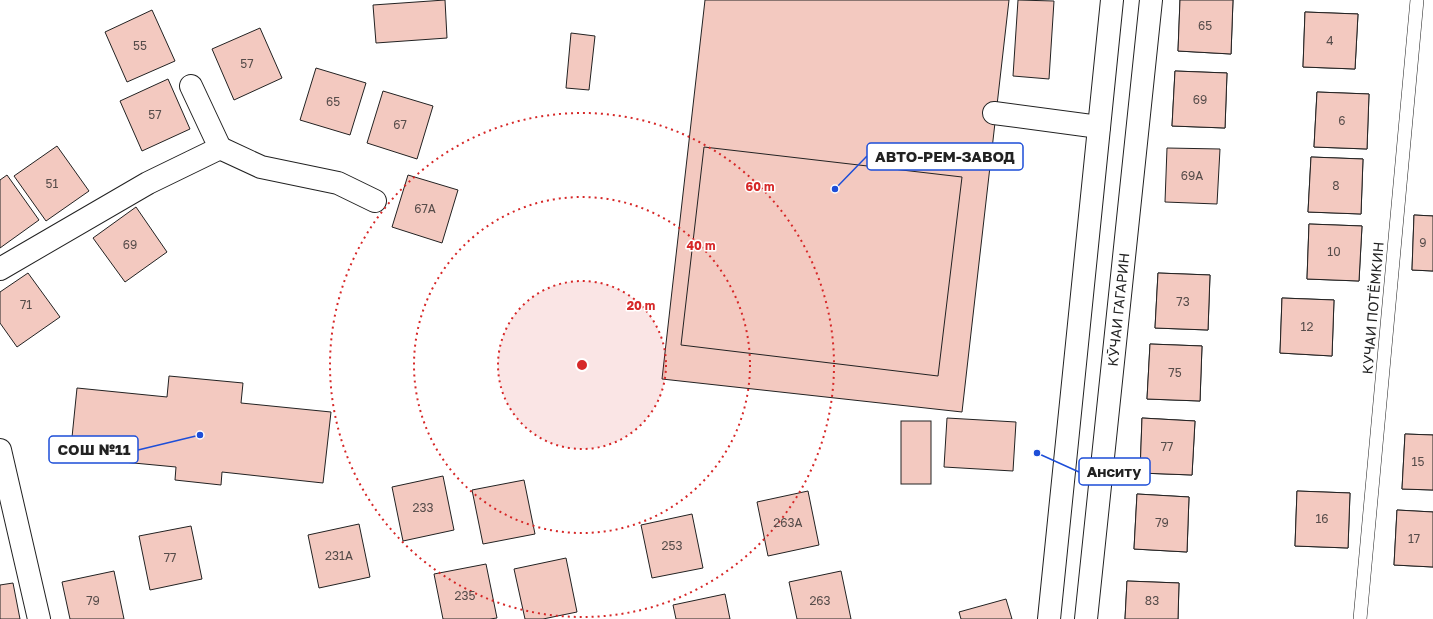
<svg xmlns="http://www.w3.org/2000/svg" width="1433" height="619" font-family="'Golos Text',sans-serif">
<rect width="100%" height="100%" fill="#fff"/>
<g fill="#f3c9c0" stroke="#222">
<path d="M445,0L447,38L376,43L373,5Z"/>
<path d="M705,0H1009L962,412L662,379Z"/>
<path d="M1018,0L1054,1L1049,79L1013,76Z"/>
<path d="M1180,0H1233L1231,54L1178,51Z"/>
<path d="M1180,0H1233L1231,54L1178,51Z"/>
<path d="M152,10L175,61L127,82L105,32Z"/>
<path d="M1305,12L1358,14L1355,69L1303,67Z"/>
<path d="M1305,12L1358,14L1355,69L1303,67Z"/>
<path d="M260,28L282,78L234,100L212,49Z"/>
<path d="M571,33L595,36L589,90L566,88Z"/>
<path d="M316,68L366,83L350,135L300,120Z"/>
<path d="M1175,71L1227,73L1225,128L1172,126Z"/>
<path d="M1175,71L1227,73L1225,128L1172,126Z"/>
<path d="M168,79L190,129L142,151L120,101Z"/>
<path d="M383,91L433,106L417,159L367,143Z"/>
<path d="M1317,92L1369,94L1367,149L1314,147Z"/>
<path d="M1317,92L1369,94L1367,149L1314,147Z"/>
<path d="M57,146L89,191L46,221L14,176Z"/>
<path d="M704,147L962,177L938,376L681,345Z"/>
<path d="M1167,148L1220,149L1217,204L1165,202Z"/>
<path d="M1311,157L1363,159L1361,214L1308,212Z"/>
<path d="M1311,157L1363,159L1361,214L1308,212Z"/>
<path d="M7,175L39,220L0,248V180Z"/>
<path d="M408,175L458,190L442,243L392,227Z"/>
<path d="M136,207L167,252L125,282L93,238Z"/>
<path d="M1414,215L1433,216V271L1412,270Z"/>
<path d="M1414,215L1433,216V271L1412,270Z"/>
<path d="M1309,224L1362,226L1359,281L1307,279Z"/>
<path d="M1309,224L1362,226L1359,281L1307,279Z"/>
<path d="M28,273L60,317L17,347L0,323V292Z"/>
<path d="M1158,273L1210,275L1208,330L1155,328Z"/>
<path d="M1158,273L1210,275L1208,330L1155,328Z"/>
<path d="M1282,298L1334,300L1332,356L1280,353Z"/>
<path d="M1282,298L1334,300L1332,356L1280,353Z"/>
<path d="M1150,344L1202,346L1200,401L1147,399Z"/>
<path d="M1150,344L1202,346L1200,401L1147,399Z"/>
<path d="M169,376L243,383L241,403L331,412L323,483L222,472L221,485L175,480L176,467L70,457L77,388L167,397Z"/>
<path d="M947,418L1016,422L1013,471L944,467Z"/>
<path d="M1142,418L1195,421L1192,475L1140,473Z"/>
<path d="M1142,418L1195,421L1192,475L1140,473Z"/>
<rect x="901" y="421" width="30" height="63"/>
<path d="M1405,434L1433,435V490L1402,489Z"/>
<path d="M1405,434L1433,435V490L1402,489Z"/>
<path d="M443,476L454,530L403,541L392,487Z"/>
<path d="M524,480L535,534L483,544L472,490Z"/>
<path d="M808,491L819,545L768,556L757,502Z"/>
<path d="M1297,491L1350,493L1348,548L1295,546Z"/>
<path d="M1297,491L1350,493L1348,548L1295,546Z"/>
<path d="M1137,494L1189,497L1187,552L1134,549Z"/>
<path d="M1137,494L1189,497L1187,552L1134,549Z"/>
<path d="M1397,510L1433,512V567L1394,565Z"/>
<path d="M1397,510L1433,512V567L1394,565Z"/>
<path d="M692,514L703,568L652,578L641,525Z"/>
<path d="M359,524L370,577L319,588L308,535Z"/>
<path d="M191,526L202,579L150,590L139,536Z"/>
<path d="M566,558L577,612L543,619H525L514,569Z"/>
<path d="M486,564L497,618L490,619H443L434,574Z"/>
<path d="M114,571L124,619H70L62,582Z"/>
<path d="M841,571L851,619H797L789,582Z"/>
<path d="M1127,581L1179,583L1178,619H1125Z"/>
<path d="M1127,581L1179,583L1178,619H1125Z"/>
<path d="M13,583L20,619H0V585Z"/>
<path d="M725,594L730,619H676L673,605Z"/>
<path d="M1006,599L1012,619H961L959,612Z"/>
</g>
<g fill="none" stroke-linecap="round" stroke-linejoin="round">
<g stroke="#222" stroke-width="14">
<path id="service" d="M1360,619L1417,0"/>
</g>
<g stroke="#222" stroke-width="24">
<g id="minor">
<path d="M994,113L1099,127"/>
<path d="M220,148L261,167L338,183L375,201"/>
<path d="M0,269L148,183L220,148L191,86"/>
<path d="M0,450L39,619"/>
</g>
</g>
<g stroke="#222" stroke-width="24">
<g id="trunk">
<path d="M1049,619L1112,0"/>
<path id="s1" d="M1086,619L1151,0"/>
</g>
</g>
<use href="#service" stroke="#fff" stroke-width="13"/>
<use href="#minor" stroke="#fff" stroke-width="22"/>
<use href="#trunk" stroke="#fff" stroke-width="22"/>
</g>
<circle cx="582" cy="365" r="84" fill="#d62828" fill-opacity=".12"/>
<g fill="none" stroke="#d62828" stroke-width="2" stroke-dasharray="2 4">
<circle cx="582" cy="365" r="84"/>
<circle cx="582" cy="365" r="168"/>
<circle cx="582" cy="365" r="252"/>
</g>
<g text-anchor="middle" stroke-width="3" stroke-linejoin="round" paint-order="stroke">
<g font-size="12" fill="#564c4a">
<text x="1205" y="30">65</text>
<text x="1330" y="45">4</text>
<text x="140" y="50">55</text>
<text x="247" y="68">57</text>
<text x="1200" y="104">69</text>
<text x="333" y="106">65</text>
<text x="155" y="119">57</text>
<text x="1342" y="125">6</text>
<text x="400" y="129">67</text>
<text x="1192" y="180">69А</text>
<text x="52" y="188">51</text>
<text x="1336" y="190">8</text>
<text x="425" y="213">67А</text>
<text x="1423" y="247">9</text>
<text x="130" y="249">69</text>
<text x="1334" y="256">10</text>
<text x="1183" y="306">73</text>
<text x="26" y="309">71</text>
<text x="1307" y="331">12</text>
<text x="1175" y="377">75</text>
<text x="1167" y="451">77</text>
<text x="1418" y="466">15</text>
<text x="423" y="512">233</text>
<text x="1322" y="523">16</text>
<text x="788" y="527">263А</text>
<text x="1162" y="527">79</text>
<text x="1414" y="543">17</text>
<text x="672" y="550">253</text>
<text x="339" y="560">231А</text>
<text x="170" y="562">77</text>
<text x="465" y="600">235</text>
<text x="93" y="605">79</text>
<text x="820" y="605">263</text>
<text x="1152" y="605">83</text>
</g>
<g font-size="14" fill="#222" stroke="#fff">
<text transform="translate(1373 308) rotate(-85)" y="5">КУЧАИ ПОТЁМКИН</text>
<text dy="5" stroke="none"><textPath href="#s1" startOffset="311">КӮЧАИ ГАГАРИН</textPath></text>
</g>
</g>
<circle cx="582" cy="365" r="6" fill="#d62828" stroke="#fff" stroke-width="2"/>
<g font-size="12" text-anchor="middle" font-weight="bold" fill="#d62828" stroke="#fff" stroke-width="3" stroke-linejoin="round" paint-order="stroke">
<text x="760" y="191">60 m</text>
<text x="701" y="250">40 m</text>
<text x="641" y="310">20 m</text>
</g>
<path fill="none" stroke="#1d4ed8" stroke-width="1.5" d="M835 189L867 156M200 435L138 450M1037 453L1079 472"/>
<g fill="#1d4ed8" stroke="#fff" stroke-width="1.5">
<circle cx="835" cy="189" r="4"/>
<circle cx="200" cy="435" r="4"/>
<circle cx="1037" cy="453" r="4"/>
</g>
<g fill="#fff" stroke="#1d4ed8" stroke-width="1.5">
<rect x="867" y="143" width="156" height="27" rx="4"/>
<rect x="49" y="436" width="89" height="27" rx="4"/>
<rect x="1079" y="458" width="71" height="27" rx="4"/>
</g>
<g font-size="15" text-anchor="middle" font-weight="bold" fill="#222">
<text x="945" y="162">АВТО-РЕМ-ЗАВОД</text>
<text x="94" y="455">СОШ №11</text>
<text x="1114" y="477">Анситу</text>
</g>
</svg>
